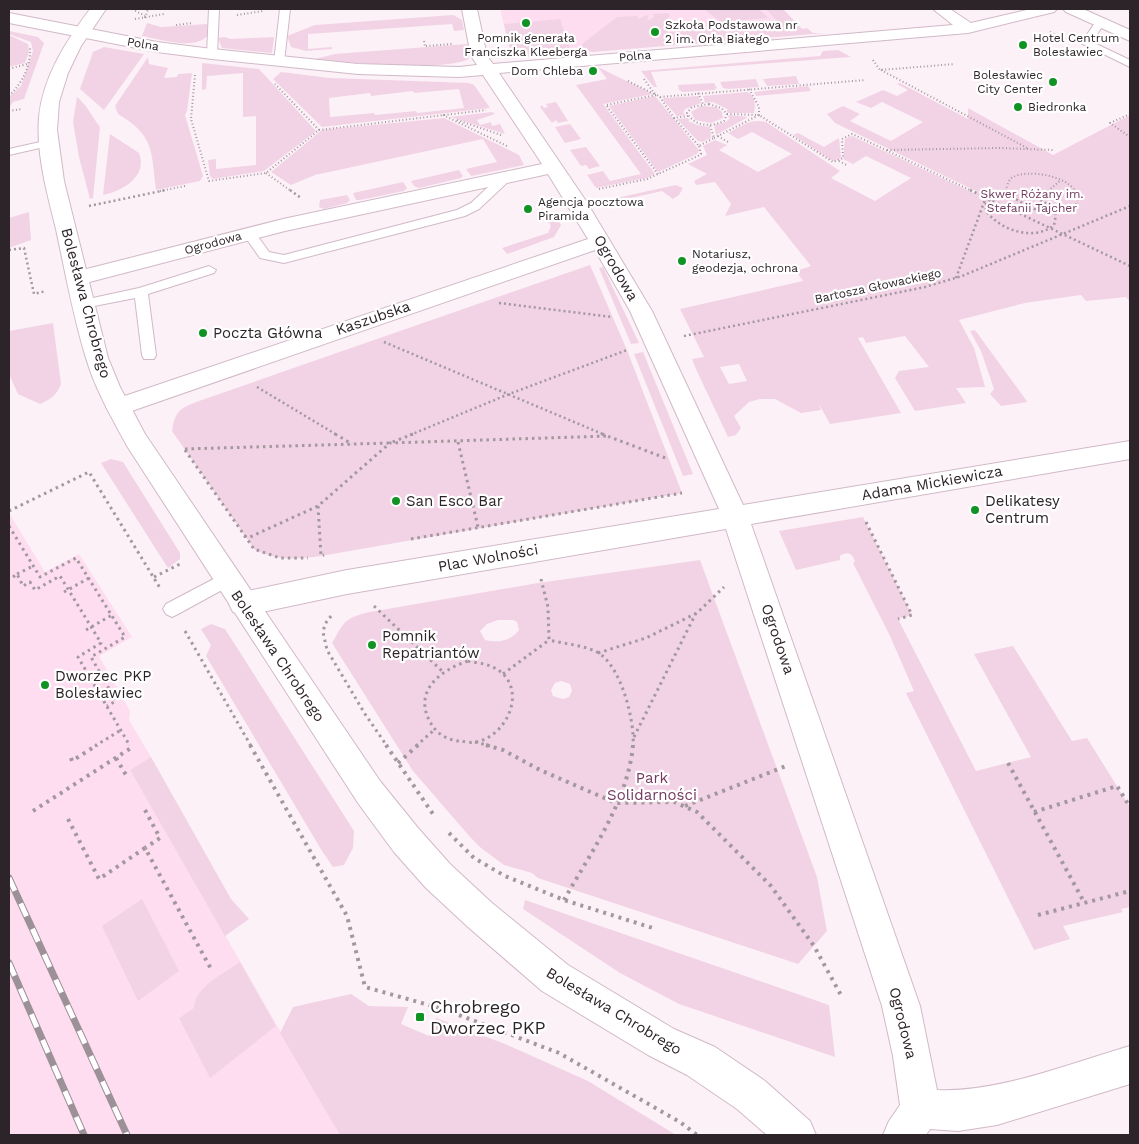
<svg xmlns="http://www.w3.org/2000/svg" width="1139" height="1144" font-family="'Work Sans',sans-serif">
<rect width="100%" height="100%" fill="#fcf1f7"/>
<g fill="#feddf0">
<path d="M500,9H783L802,29L590,52L583,48L570,49L568,53L512,58Z"/>
<path d="M9,513L45,572L79,554L132,637L99,656L130,711L129,720L151,757L130,770L340,1135H9Z"/>
</g>
<g fill="#f2d3e5" fill-rule="evenodd">
<path d="M727,9H759L768,18L721,22L705,10Z"/>
<path d="M766,9H783L802,29L807,28L813,33H825L592,52L583,48L582,44L617,17L637,16L639,19L646,15L649,16L647,18L649,20L654,17L653,14L668,13L670,16L664,23L668,32L773,24L778,29L784,28Z"/>
<path d="M453,15L462,20L464,30L454,31L452,24L308,34V49L332,47V49L306,51L291,47L287,36L315,25Z"/>
<path d="M560,19L570,49L568,53L512,58L504,24Z"/>
<path d="M147,23L161,27L207,24L208,35C196,51 159,39 142,36Z"/>
<path d="M9,31L38,37L44,43L24,99L13,102L9,108V97L21,86L33,51L31,42L9,34Z"/>
<path d="M9,35L28,44L29,52L25,63L9,67Z"/>
<path d="M224,37L231,39L274,37L272,53L222,48L218,38Z"/>
<path d="M467,44L469,45V59C443,72 347,62 315,59L335,54Z"/>
<path d="M104,47L144,54L104,110L80,89L93,52Z"/>
<path d="M838,50L851,57L651,72L657,87H654L641,71L820,56L823,51Z"/>
<path d="M148,57L149,64L168,68L164,78L177,77L178,74L192,73L187,111L185,115L203,176L200,181L156,190C151,151 155,136 118,114L115,106Z"/>
<path d="M202,63L259,69L316,131L264,171L213,179L210,176L208,160L216,159V169L256,165V116L243,117V73L207,76L206,89L202,90Z"/>
<path d="M598,67L653,94L603,104L655,174L647,178L596,188L587,175L603,171L610,181L641,174L576,85L607,79Z"/>
<path d="M281,72L330,78L469,83L474,85L490,108L322,127L273,79ZM459,89L464,108L417,113L416,111L375,115L374,113L330,117L329,98L370,93L371,96L413,91L414,93Z"/>
<path d="M796,76L799,84L767,86L763,79Z"/>
<path d="M756,79L759,87L728,89L723,88L720,82Z"/>
<path d="M714,83L717,88L714,90L683,92L679,90L678,85Z"/>
<path d="M900,83L968,119V108L1053,155L1130,115V302L1126,297L1086,301L1081,295L1025,303L959,320L974,348L985,387L956,388L966,403L915,411L895,378L899,371L929,367L905,336L866,343L863,337L858,338L901,413L830,424L819,404L821,410L801,413L775,399H760L749,402L734,416L741,428L736,435L728,437L695,367L692,359L704,357L680,309L803,281L796,271L811,266L764,207L725,216L731,204L715,182L696,185L694,181L707,174L688,164L707,155L703,146L715,140L727,145L719,150L758,172L792,154L752,132L738,139L728,133C741,126 751,118 766,122L840,171L831,178L875,201L911,178L866,156L853,164L843,159L845,139L852,136L976,194V191L835,123L827,114L843,106L860,114L850,121L891,141L923,122L882,102L871,108L856,102L883,90L897,96L908,90L897,84ZM739,364L747,381L729,384L720,367Z"/>
<path d="M808,86L811,91L756,96L754,92Z"/>
<path d="M747,92C755,95 756,105 754,113H728L726,110H729L713,102L705,103L703,96Z"/>
<path d="M655,96L699,150L697,154L658,172L609,106Z"/>
<path d="M698,96L701,103L685,109L683,113L686,115L677,116L663,100L664,98Z"/>
<path d="M77,97C87,105 92,117 100,127L93,198L90,199L79,157L73,122Z"/>
<path d="M556,102L568,121L558,123L556,120L552,123L540,107L542,105L544,108L548,107L546,104Z"/>
<path d="M701,106L716,107L722,112L723,118L711,123L695,120L691,112Z"/>
<path d="M492,112L495,114L477,120L480,125L491,122L492,126L500,124L505,134L450,117Z"/>
<path d="M729,115L748,117L716,135L714,125L726,122L730,118L728,117Z"/>
<path d="M444,118L519,155L524,165L471,176L466,169L497,162L483,139L315,175L291,185L271,172L322,130Z"/>
<path d="M687,118L690,120L688,121L697,125L710,127L711,138L702,142L698,141L677,119Z"/>
<path d="M570,124L581,139L565,143L555,127Z"/>
<path d="M798,133L824,147L839,138L841,158L835,161L831,160L793,135Z"/>
<path d="M110,134L139,153C148,176 123,191 103,195Z"/>
<path d="M586,147L600,166L589,169L586,165L581,166L570,150Z"/>
<path d="M459,170L463,176L461,178L419,188L414,186L411,181Z"/>
<path d="M403,182L407,188L404,191L360,200H356L353,193Z"/>
<path d="M676,185L683,188L679,195L673,199L662,191L609,203L607,200Z"/>
<path d="M347,195L350,200L347,203L324,209L319,207L320,200Z"/>
<path d="M29,212L31,240L9,248V218Z"/>
<path d="M557,218L561,225L554,237L507,254L502,248L548,233L551,226L547,220Z"/>
<path d="M590,265L627,350L682,493L321,556C298,559 275,561 254,549L172,431C175,410 181,408 199,401Z"/>
<path d="M603,267L639,343L631,344L599,268Z"/>
<path d="M53,323L61,384C57,395 51,399 40,404L18,394L9,374V331Z"/>
<path d="M975,330L1026,400L1027,402L1001,406L990,394L994,389L981,351L970,331Z"/>
<path d="M643,352L693,474L683,476L634,354Z"/>
<path d="M111,459L123,462L180,553V559L168,568L101,463Z"/>
<path d="M863,517L912,615L898,619L976,771L1031,757L974,654L1013,646L1072,741L1087,738L1130,807V907L1121,909L1123,912L1063,926L1070,939L1034,950L906,693L914,691L890,636L853,563L855,561C852,553 846,551 840,556V560L796,570L779,531Z"/>
<path d="M700,560L817,877L827,931L798,964L538,878L532,873L504,865L481,848L470,837L413,771L332,643C336,637 339,629 343,625C348,617 361,614 370,612L538,583ZM498,620H513L517,622L519,630C511,641 498,643 485,640L480,631L487,624ZM561,681L570,684L572,691L569,697L563,699L553,696L551,690L555,683Z"/>
<path d="M211,624L225,629L354,831L353,848L344,865L333,867L322,851L206,656L211,645L201,629Z"/>
<path d="M151,757L231,899L249,919L225,936L130,770Z"/>
<path d="M142,899L179,971L138,1001L102,926Z"/>
<path d="M525,900L829,1005L835,1057L679,1004L620,973L523,909Z"/>
<path d="M240,962L276,1026L210,1078L179,1018L194,1008C194,987 225,973 240,962Z"/>
<path d="M351,994L369,1006L408,1007L401,1024L429,1036L436,1018L505,1044L588,1081L676,1135H340L280,1033L293,1007Z"/>
</g>
<g fill="none" stroke-linecap="round" stroke-linejoin="round">
<g stroke="#d1b9c7" stroke-width="2">
<g id="service">
<path d="M209,9H219L217,54L212,57L207,54Z"/>
<path d="M280,9H290L284,62L279,65L274,62Z"/>
<path d="M1100,19L1105,22L1092,42L1130,60V67L1081,43L1097,20Z"/>
<path d="M49,140L55,143L53,145L9,155V149Z"/>
<path d="M506,173L510,174L512,177L510,180L479,209L465,216L284,263L260,258L243,234L244,231H254L269,252L284,255L457,210L471,203L502,174Z"/>
<path d="M209,266L216,270L214,273L148,294L156,355L154,359H144L142,355L135,298L84,308L79,307L77,304L79,301L139,288Z"/>
<path d="M227,572L233,574L236,579L233,584L178,614L172,617L166,614L163,609L166,604Z"/>
</g>
</g>
<g stroke="#d1b9c7" stroke-width="2">
<g id="minor">
<path d="M462,9H477L487,56L493,64L953,25L933,9H950L971,23L1031,9H1057L1054,12L968,33L499,73L586,201L652,311L743,505L1130,441V459L751,524L920,1006L937,1090C998,1093 1071,1063 1130,1046V1084L997,1125L958,1131L930,1129L926,1135H883L889,1121L900,1105L893,1056L882,1006L726,529L347,594L243,616L233,612L229,604L233,596L243,592L347,570L719,509L630,311L595,250L126,413L118,416L110,413L106,407L110,401L588,239L548,174L285,231L78,285L71,283L67,278L71,273L283,219L542,164L483,75L459,77L358,74L212,59L157,52L9,23V13L157,42L212,49L358,64L459,67L477,65L471,56Z"/>
<path d="M1063,9H1083L1130,30V41L1066,12Z"/>
</g>
</g>
<g stroke="#d1b9c7" stroke-width="2">
<path id="tertiary" d="M90,9H106L81,46L68,73L59,102L57,130L64,181L108,358L120,387L145,434L380,781L418,828L450,864L492,903L568,965L674,1029L715,1047L765,1081L810,1121L816,1135H767L737,1109L687,1075L648,1055L542,991L468,927L426,888L394,852L358,803L127,446C112,418 95,389 86,358C73,316 65,271 56,229C47,193 36,154 39,117C43,76 67,40 90,9Z"/>
</g>
<g stroke="#a2989e" stroke-width="2" stroke-dasharray="1 2.5" stroke-linecap="butt">
<path d="M132,9L145,16"/>
<path d="M237,15L263,11"/>
<path d="M145,18L148,9"/>
<path d="M135,19L164,14"/>
<path d="M176,25L192,23"/>
<path d="M1050,32L1066,40"/>
<path d="M424,41L425,46"/>
<path d="M426,46L452,44"/>
<path d="M873,60L880,70L955,64"/>
<path d="M9,69L27,64"/>
<path d="M881,70L1029,149"/>
<path d="M195,75L191,119L209,181L266,173L319,130L275,84"/>
<path d="M644,79L654,93L660,97L865,80"/>
<path d="M628,81L654,94"/>
<path d="M698,93L703,104"/>
<path d="M656,95L606,105L658,174"/>
<path d="M9,96C23,82 31,66 30,46"/>
<path d="M660,97L674,118L688,116"/>
<path d="M709,104L721,108L727,114L724,121C711,127 695,127 687,113L692,107Z"/>
<path d="M9,111L22,109"/>
<path d="M727,114L759,115V107L749,89"/>
<path d="M1130,114L1110,123L1130,137"/>
<path d="M443,115L509,147"/>
<path d="M674,118L699,146L714,138L710,125"/>
<path d="M457,120L501,135"/>
<path d="M319,130L486,110"/>
<path d="M718,136L730,143"/>
<path d="M714,138L759,115L833,162L843,158L842,139L852,134L972,191"/>
<path d="M887,150L1000,148L1053,150"/>
<path d="M839,161L848,166"/>
<path d="M266,173L291,191"/>
<path d="M599,189L647,179L698,156L701,154L699,146"/>
<path d="M160,191L185,186"/>
<path d="M1006,191C1007,186 1008,180 1013,177C1028,169 1067,176 1075,191"/>
<path d="M1048,191L1061,180"/>
</g>
<g stroke="#a2989e" stroke-width="2.5" stroke-dasharray="2 3" stroke-linecap="butt">
<path d="M290,190L301,198"/>
<path d="M970,190L1130,266"/>
<path d="M1007,190L1006,193C1029,207 1050,222 1076,206L1078,197L1075,190"/>
<path d="M1006,193C1025,195 1047,197 1056,215L1054,225C1034,242 1000,230 986,211V204L992,198Z"/>
<path d="M1039,199L1049,190"/>
<path d="M89,206L166,190"/>
<path d="M9,250L24,248L34,294L46,291"/>
<path d="M956,278L986,197"/>
<path d="M499,303L612,317"/>
<path d="M684,336L925,287L962,276L1130,206"/>
<path d="M384,342L605,435"/>
<path d="M257,387L337,435"/>
<path d="M410,435L509,394L627,350"/>
</g>
<g stroke="#a2989e" stroke-width="3" stroke-dasharray="2.5 4" stroke-linecap="butt">
<path d="M335,434L352,444"/>
<path d="M602,434L668,459"/>
<path d="M458,442L478,527"/>
<path d="M185,449L390,443L413,434"/>
<path d="M185,450L254,549L280,558H308"/>
<path d="M318,506L321,556L324,555"/>
<path d="M9,511L89,472L160,588"/>
<path d="M866,522L912,615L898,619"/>
<path d="M9,526L40,577L76,558L125,637L91,657L116,701L107,706"/>
<path d="M244,536L250,537L318,506L390,443L608,436"/>
<path d="M411,539L682,493"/>
<path d="M17,574L33,566"/>
<path d="M13,577L17,574L23,586L30,582L35,590L60,576L101,643L78,657L130,746"/>
<path d="M154,577L182,563"/>
<path d="M541,579L548,607L549,640C565,644 583,645 597,652C621,665 635,721 633,746"/>
<path d="M64,592L89,578"/>
<path d="M374,606L442,671"/>
<path d="M331,616L325,624L323,632L327,650L365,714L387,746"/>
<path d="M86,630L112,615"/>
<path d="M185,631L251,746"/>
<path d="M598,653L646,638L697,613L724,587"/>
<path d="M468,661C475,663 484,663 490,666C530,681 511,735 476,742C471,743 465,742 461,741C451,741 440,736 434,728C410,695 437,671 468,661Z"/>
<path d="M503,674L549,640"/>
<path d="M634,737L696,613"/>
<path d="M475,742L490,746"/>
<path d="M95,746L121,730"/>
<path d="M416,746L434,730"/>
</g>
<g stroke="#a2989e" stroke-width="4" stroke-dasharray="3 5" stroke-linecap="butt">
<path d="M250,745L347,916L365,987L443,1009L559,1053L680,1122L697,1135"/>
<path d="M386,745L435,817"/>
<path d="M486,745L503,750L540,770L616,803L674,802L697,812L771,886L814,946L842,997"/>
<path d="M71,758L72,761L97,745"/>
<path d="M116,758L126,775"/>
<path d="M398,763L418,745"/>
<path d="M1008,763L1084,902"/>
<path d="M685,806L786,766"/>
<path d="M145,810L160,838L145,848"/>
<path d="M33,811L131,748L129,745"/>
<path d="M1034,812L1117,786L1130,807"/>
<path d="M68,819L99,879L145,848L211,969"/>
<path d="M449,833L474,858L505,876L564,900L656,929"/>
<path d="M564,900C591,852 628,801 633,745"/>
<path d="M1038,915L1130,891"/>
</g>
<use href="#service" fill="#fff" fill-rule="evenodd"/>
<use href="#minor" fill="#fff" fill-rule="evenodd"/>
<use href="#tertiary" fill="#fff" fill-rule="evenodd"/>
<g stroke="#9b9197" stroke-width="7">
<g id="rail">
<path d="M9,878L127,1135"/>
<path d="M9,963L84,1135"/>
</g>
</g>
<use href="#rail" stroke="#fff" stroke-width="5" stroke-dasharray="14" stroke-linecap="butt"/>
</g>
<g fill="#119324" stroke="#fff" stroke-width="2">
<circle cx="526" cy="23" r="5"/>
<circle cx="655" cy="32" r="5"/>
<circle cx="1023" cy="45" r="5"/>
<circle cx="593" cy="71" r="5"/>
<circle cx="1053" cy="82" r="5"/>
<circle cx="1018" cy="107" r="5"/>
<circle cx="528" cy="209" r="5"/>
<circle cx="682" cy="261" r="5"/>
<circle cx="203" cy="333" r="5"/>
<circle cx="396" cy="501" r="5"/>
<circle cx="975" cy="510" r="5"/>
<circle cx="372" cy="645" r="5"/>
<circle cx="45" cy="685" r="5"/>
<rect x="415" y="1012" width="10" height="10" rx="2.5"/>
</g>
<g text-anchor="middle" stroke-width="4.5" stroke-linejoin="round" paint-order="stroke">
<g font-size="12" fill="#2d2429" stroke="#fff" text-anchor="start">
<text x="665" y="29">Szkoła Podstawowa nr<tspan x="665" dy="14">2 im. Orła Białego</tspan></text>
<text x="526" y="42" text-anchor="middle">Pomnik generała<tspan x="526" dy="14">Franciszka Kleeberga</tspan></text>
<text x="1033" y="42">Hotel Centrum<tspan x="1033" dy="14">Bolesławiec</tspan></text>
<text x="583" y="75" text-anchor="end">Dom Chleba</text>
<text x="1043" y="79" text-anchor="end">Bolesławiec<tspan x="1043" dy="14">City Center</tspan></text>
<text x="1028" y="111">Biedronka</text>
<text x="538" y="206">Agencja pocztowa<tspan x="538" dy="14">Piramida</tspan></text>
<text x="692" y="258">Notariusz,<tspan x="692" dy="14">geodezja, ochrona</tspan></text>
</g>
<g font-size="12" fill="#2d2429" stroke="#fff">
<text transform="translate(143 44) rotate(10)" y="4">Polna</text>
<text transform="translate(635 56) rotate(-5)" y="4">Polna</text>
<text transform="translate(213 243) rotate(-15)" y="4">Ogrodowa</text>
<text transform="translate(878 286) rotate(-12)" y="4">Bartosza Głowackiego</text>
</g>
<g font-size="12" fill="#733a5e" stroke="#fff">
<text x="1032" y="198">Skwer Różany im.<tspan x="1032" dy="14">Stefanii Tajcher</tspan></text>
</g>
<g font-size="15" fill="#2d2429" stroke="#fff">
<text transform="translate(616 268) rotate(60)" y="5">Ogrodowa</text>
<text transform="translate(86 303) rotate(75)" y="5">Bolesława Chrobrego</text>
<text transform="translate(373 318) rotate(-19)" y="5">Kaszubska</text>
<text transform="translate(932 483) rotate(-10)" y="5">Adama Mickiewicza</text>
<text transform="translate(488 558) rotate(-10)" y="5">Plac Wolności</text>
<text transform="translate(778 639) rotate(71)" y="5">Ogrodowa</text>
<text transform="translate(278 656) rotate(56)" y="5">Bolesława Chrobrego</text>
<text transform="translate(614 1011) rotate(31)" y="5">Bolesława Chrobrego</text>
<text transform="translate(903 1023) rotate(76)" y="5">Ogrodowa</text>
</g>
<g font-size="15" fill="#2d2429" stroke="#fff" text-anchor="start">
<text x="213" y="338">Poczta Główna</text>
<text x="406" y="506">San Esco Bar</text>
<text x="985" y="506">Delikatesy<tspan x="985" dy="17">Centrum</tspan></text>
<text x="382" y="641">Pomnik<tspan x="382" dy="17">Repatriantów</tspan></text>
<text x="55" y="681">Dworzec PKP<tspan x="55" dy="17">Bolesławiec</tspan></text>
</g>
<g font-size="15" fill="#733a5e" stroke="#fff">
<text x="652" y="783">Park<tspan x="652" dy="17">Solidarności</tspan></text>
</g>
<g font-size="18" fill="#2d2429" stroke="#fff" text-anchor="start">
<text x="430" y="1013">Chrobrego<tspan x="430" dy="21">Dworzec PKP</tspan></text>
</g>
</g>
<rect width="1139" height="1144" fill="none" stroke="#2d2429" stroke-width="20"/>
</svg>
